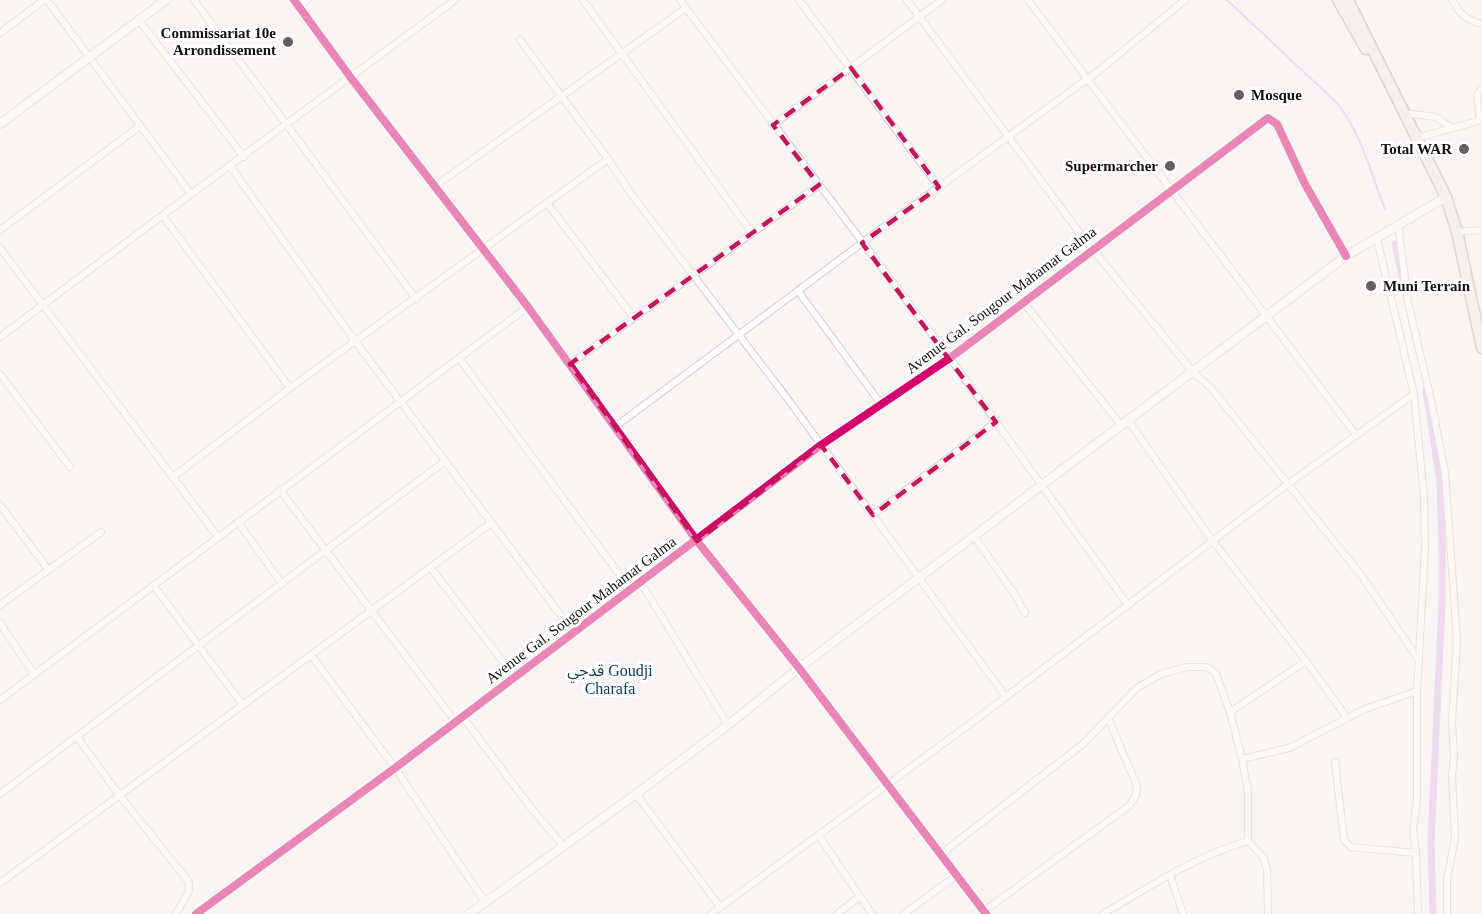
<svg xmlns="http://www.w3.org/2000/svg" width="1482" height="914" font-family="'Times New Roman','Noto Sans Arabic',serif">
<rect width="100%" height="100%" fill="#faf4f4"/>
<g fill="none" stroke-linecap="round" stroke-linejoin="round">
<path stroke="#ddbde7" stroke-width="2" d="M1227,0L1337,103C1361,133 1371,173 1385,209"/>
<g stroke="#ddbde7" stroke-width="7">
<path d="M1395,244L1403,279"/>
<path d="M1426,390L1440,481L1442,548V603L1431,842L1433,914"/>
</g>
<g stroke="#d2cece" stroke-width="8">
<g id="minor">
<path d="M194,0L416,299"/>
<path d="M294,0L351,78L528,307L697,541L799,668L986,914"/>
<path d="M583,0L752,233"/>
<path d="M680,0L950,358L1128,605"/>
<path d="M799,0L939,187"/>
<path d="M907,0L1085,240L1193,372L1211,388L1361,575L1419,660"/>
<path d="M1028,0L1356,435"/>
<path d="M1452,0C1460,14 1466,20 1482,24"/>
<path d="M298,6L307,0"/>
<path d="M138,19L244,157"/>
<path d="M0,33L44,0"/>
<path d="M520,40L608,159L632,195L787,398L1006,697"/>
<path d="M1404,113L1436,117L1452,128"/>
<path d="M1480,121L1477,95L1482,89"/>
<path d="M773,125L942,0"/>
<path d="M1417,133L1420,137L1482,120"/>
<path d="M230,166L355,341L574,633"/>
<path d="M435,186L686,8"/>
<path d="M191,194L455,0"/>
<path d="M547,203L634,318"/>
<path d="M163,216L290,388"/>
<path d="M1398,225L1408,302L1432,405L1445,473L1453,583L1457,641L1452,721L1454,757L1452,775L1455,838L1447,880V914"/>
<path d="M0,230L140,126"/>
<path d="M1457,232L1482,230"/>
<path d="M1377,239L1414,394L1424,498L1425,548L1417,691V798L1413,830L1416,853L1418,914"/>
<path d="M0,248L218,537"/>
<path d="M798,291L881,404"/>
<path d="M1024,303L1121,425"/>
<path d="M528,307L459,358L631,590"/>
<path d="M0,337L191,194L47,0"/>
<path d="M570,364L819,185"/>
<path d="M0,374L70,467"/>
<path d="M1128,420L1209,536L1306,661L1347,718"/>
<path d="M616,426L862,243L1101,69L1185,0"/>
<path d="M173,477L290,388L608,159"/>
<path d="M280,490L455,721"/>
<path d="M0,505L48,569"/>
<path d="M873,515L996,422"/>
<path d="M238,522L282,584"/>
<path d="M974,536L1015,595L1025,613"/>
<path d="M430,567L515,677"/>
<path d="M641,583L728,725"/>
<path d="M154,586L243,705"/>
<path d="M0,605L101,532"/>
<path d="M0,623L34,674"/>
<path d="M311,655L395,768L485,902"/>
<path d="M0,700L459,358"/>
<path d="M1230,712L1306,661"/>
<path d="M462,716L528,804L563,846"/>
<path d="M77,737L120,796L189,882V891L176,914"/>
<path d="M1242,759L1289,748L1365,709L1417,691"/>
<path d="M1335,762L1344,840L1351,847L1416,853"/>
<path d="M0,794L445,461"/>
<path d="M636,794L720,907"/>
<path d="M819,836L872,914"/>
<path d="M941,854L1083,744L1137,688L1161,674L1187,667H1206L1212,670L1216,674L1230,712L1242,759L1248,793V841L1264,858L1267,869L1268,914"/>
<path d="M1170,875L1183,914"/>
<path d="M0,883L491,523"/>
<path d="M984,911L1129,806L1136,795L1137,786L1108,718"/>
<path d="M196,914L395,768L821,445L950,358L1268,118L1277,124L1305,184L1346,256"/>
<path d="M711,914L978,718L1288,484L1414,394"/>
<path d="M837,914L859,897"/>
<path d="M904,914L957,875"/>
<path d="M1103,914C1149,887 1196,856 1248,841"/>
</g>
</g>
<g stroke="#d2cece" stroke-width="10">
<path id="tertiary" d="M0,124L166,0"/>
</g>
<g stroke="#d2cece" stroke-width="10">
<path id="secondary" d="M469,914L636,794L728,725L799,668L1346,256L1446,197"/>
</g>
<g stroke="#beb0aa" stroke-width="13">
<g id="trunk">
<path d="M1338,0L1366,49"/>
<path d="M1348,0L1446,197L1457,232L1482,348"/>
</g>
</g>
<use href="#minor" stroke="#fefdfd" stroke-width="6"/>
<use href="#tertiary" stroke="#fefdfd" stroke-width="8"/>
<use href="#secondary" stroke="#fefdfd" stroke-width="8"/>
<use href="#trunk" stroke="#f0e8e4" stroke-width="10"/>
<g stroke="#fff" stroke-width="11">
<g id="cycleway">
<path d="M294,0L351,78L528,307L697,541L799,668L986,914"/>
<path d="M196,914L395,768L821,445L950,358L1268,118L1277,124L1305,184L1346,256"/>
</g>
</g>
<use href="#cycleway" stroke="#d6006c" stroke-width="8"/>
</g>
<path d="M0 0H1482V914H0ZM851,68L939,187L862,243L996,422L873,515L821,445L697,541L570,364L819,185L773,125Z" fill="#faf4f4" fill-opacity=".55" fill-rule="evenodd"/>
<path fill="none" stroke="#c2185b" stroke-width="4.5" stroke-dasharray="12 8" stroke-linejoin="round" d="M851,68L939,187L862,243L996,422L873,515L821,445L697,541L570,364L819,185L773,125Z"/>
<g fill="#64605f" stroke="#fff" stroke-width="2">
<circle cx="288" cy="42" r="6"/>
<circle cx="1239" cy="95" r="6"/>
<circle cx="1464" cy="149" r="6"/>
<circle cx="1170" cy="166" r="6"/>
<circle cx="1371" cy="286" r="6"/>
</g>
<g text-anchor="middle" stroke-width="6" stroke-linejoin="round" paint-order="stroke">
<g font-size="15" font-weight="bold" fill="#13100f" stroke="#fff" text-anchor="end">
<text x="276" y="38">Commissariat 10e<tspan x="276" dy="17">Arrondissement</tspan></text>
<text x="1251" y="100" text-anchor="start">Mosque</text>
<text x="1452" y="154">Total WAR</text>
<text x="1158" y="171">Supermarcher</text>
<text x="1383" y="291" text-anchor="start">Muni Terrain</text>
</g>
<g font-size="15" fill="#13100f" stroke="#fff">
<text transform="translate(1001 300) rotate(-37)" y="5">Avenue Gal. Sougour Mahamat Galma</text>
<text transform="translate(581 610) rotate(-37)" y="5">Avenue Gal. Sougour Mahamat Galma</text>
</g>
<g font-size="16" fill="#0b4452" stroke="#fff">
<text x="610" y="676">قدجي Goudji<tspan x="610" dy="18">Charafa</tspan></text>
</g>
</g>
</svg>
